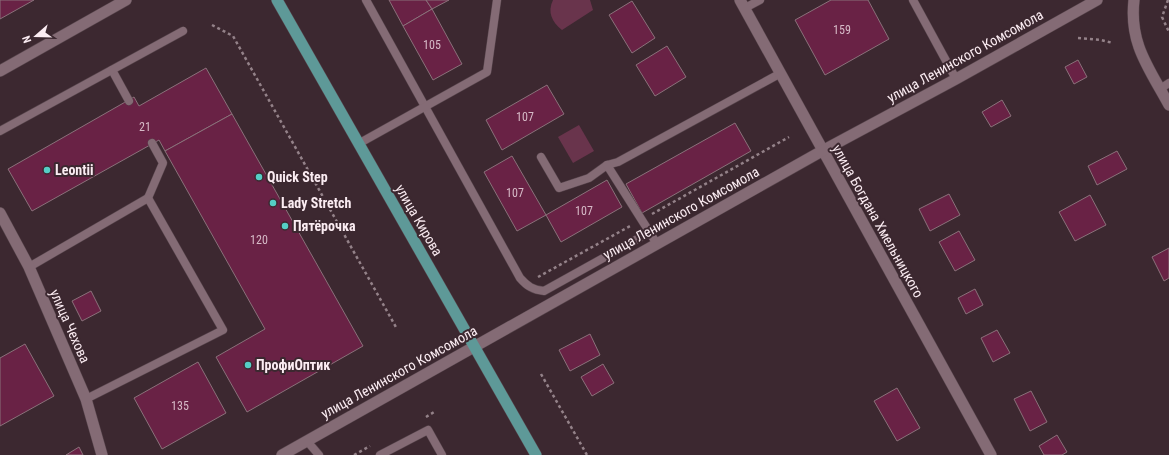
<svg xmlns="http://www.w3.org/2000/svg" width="1169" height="455" font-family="'Roboto Condensed',sans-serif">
<rect width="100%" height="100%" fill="#3c2830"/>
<g fill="#69344c">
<path d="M553,0H590L593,10L562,30C552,22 547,12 553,0Z"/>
<path d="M579,125L594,151L573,163L558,137Z"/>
</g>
<g fill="#692245" stroke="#8a717a">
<path d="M0,0H34L0,19Z"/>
<path d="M389,0H426L432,9L403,26Z"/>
<path d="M426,0H449L432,9Z"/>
<path d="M831,0H868L889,39L825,75L795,20Z"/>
<path d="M632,1L655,38L632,53L609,15Z"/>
<path d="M432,9L462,64L433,80L403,26Z"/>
<path d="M667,46L686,77L655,96L636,65Z"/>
<path d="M1078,60L1087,77L1074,84L1065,67Z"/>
<path d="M206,68L232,114L165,151L159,140L32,211L8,169L134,97L139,106Z"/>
<path d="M547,85L564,114L502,150L486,120Z"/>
<path d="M1002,100L1011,116L991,127L982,112Z"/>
<path d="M232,114L363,346L247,412L216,357L265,329L165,151Z"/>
<path d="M735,123L751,151L642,213L626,184Z"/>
<path d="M1117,151L1127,169L1097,185L1088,166Z"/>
<path d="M512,156L546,215L517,231L484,172Z"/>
<path d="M607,180L622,207L561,242L546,215Z"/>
<path d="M949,194L960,215L930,231L919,209Z"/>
<path d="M1090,195L1106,225L1075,241L1059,212Z"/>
<path d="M959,231L975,260L955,271L939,242Z"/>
<path d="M1169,248V278L1164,281L1152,257Z"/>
<path d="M975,289L983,305L966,314L958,298Z"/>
<path d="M91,291L101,311L82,321L72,301Z"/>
<path d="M997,330L1010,353L993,362L981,338Z"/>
<path d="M590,334L600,355L570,371L559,350Z"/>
<path d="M25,344L54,396L0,426V358Z"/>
<path d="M198,362L226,413L162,449L134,398Z"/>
<path d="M603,364L614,383L592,396L581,377Z"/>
<path d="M897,388L920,428L897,441L874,401Z"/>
<path d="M1031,391L1047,422L1030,431L1014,399Z"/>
<path d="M1057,435L1067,452L1062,455H1044L1039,446Z"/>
<path d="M79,447L83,455H66Z"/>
</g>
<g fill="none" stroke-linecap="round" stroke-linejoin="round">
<g stroke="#57454c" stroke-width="9">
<g id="service">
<path d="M366,0L520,278C527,286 533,290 544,291L650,232"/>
<path d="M913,0L956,79"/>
<path d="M745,8L760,0"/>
<path d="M112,70L129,101"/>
<path d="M1160,89L1169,83"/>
<path d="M0,131L183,31"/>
<path d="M358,144L487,72L497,0"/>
<path d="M541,157L559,188L589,178L607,165L618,162L781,73"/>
<path d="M607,165L657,244"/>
<path d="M148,198L163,163L152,143"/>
<path d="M29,267L148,198L223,330L86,399"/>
<path d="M307,441L319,455"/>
<path d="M380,455L428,430L442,455"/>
</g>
</g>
<g stroke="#57454c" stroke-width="12">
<g id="minor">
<path d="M740,0L991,455"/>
<path d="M1134,0C1129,44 1149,68 1169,105"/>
<path d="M0,71L126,0"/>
<path d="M0,213L29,267L86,399L102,455"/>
<path d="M282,455L822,151L956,79L1097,0"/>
</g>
</g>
<g stroke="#57454c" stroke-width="12">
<path id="primary" d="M277,0L536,455"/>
</g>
<g stroke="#948289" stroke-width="2.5" stroke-dasharray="3 3" stroke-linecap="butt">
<path d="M1168,0L1162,17L1169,32"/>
<path d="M212,25L233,36L397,329"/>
<path d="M1078,38L1101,40L1113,43"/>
<path d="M652,214L789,137"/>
<path d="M538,277L632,225"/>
<path d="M541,374L587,455"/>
<path d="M426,417L434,412"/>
<path d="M354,455L370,446"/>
</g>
<use href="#service" stroke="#846b75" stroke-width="8"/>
<use href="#minor" stroke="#846b75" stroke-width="11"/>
<use href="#primary" stroke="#5e9998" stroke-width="11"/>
</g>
<g fill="#55cec6" stroke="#3c2830" stroke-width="1.5">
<circle cx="47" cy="170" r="4"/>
<circle cx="259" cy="177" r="4"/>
<circle cx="273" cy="203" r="4"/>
<circle cx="285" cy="226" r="4"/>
<circle cx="248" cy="365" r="4"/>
</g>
<g text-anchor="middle" stroke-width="4" stroke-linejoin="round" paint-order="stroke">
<g font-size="12" fill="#d6bac7">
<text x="842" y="34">159</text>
<text x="432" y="49">105</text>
<text x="525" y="121">107</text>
<text x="145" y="131">21</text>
<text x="515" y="197">107</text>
<text x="584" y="215">107</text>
<text x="259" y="244">120</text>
<text x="180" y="410">135</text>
</g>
<g font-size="14" fill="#fbecf2" stroke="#3c2830">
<text transform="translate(965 56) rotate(-29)" y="5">улица Ленинского Комсомола</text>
<text transform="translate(681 213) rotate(-29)" y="5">улица Ленинского Комсомола</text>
<text transform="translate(419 220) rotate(60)" y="5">улица Кирова</text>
<text transform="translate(878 221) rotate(61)" y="5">улица Богдана Хмельницкого</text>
<text transform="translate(70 326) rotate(66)" y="5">улица Чехова</text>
<text transform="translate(399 372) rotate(-29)" y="5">улица Ленинского Комсомола</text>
</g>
<g font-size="14" font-weight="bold" fill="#fbecf2" stroke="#3c2830" text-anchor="start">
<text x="55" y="175">Leontii</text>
<text x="267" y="182">Quick Step</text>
<text x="281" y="208">Lady Stretch</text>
<text x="293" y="231">Пятёрочка</text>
<text x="256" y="370">ПрофиОптик</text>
</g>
</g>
<g transform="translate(36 36) rotate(250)" stroke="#3c2830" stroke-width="3" paint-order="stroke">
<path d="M0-3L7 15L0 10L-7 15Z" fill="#fbecf2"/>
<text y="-6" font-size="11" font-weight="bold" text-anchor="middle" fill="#fbecf2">N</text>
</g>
</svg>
